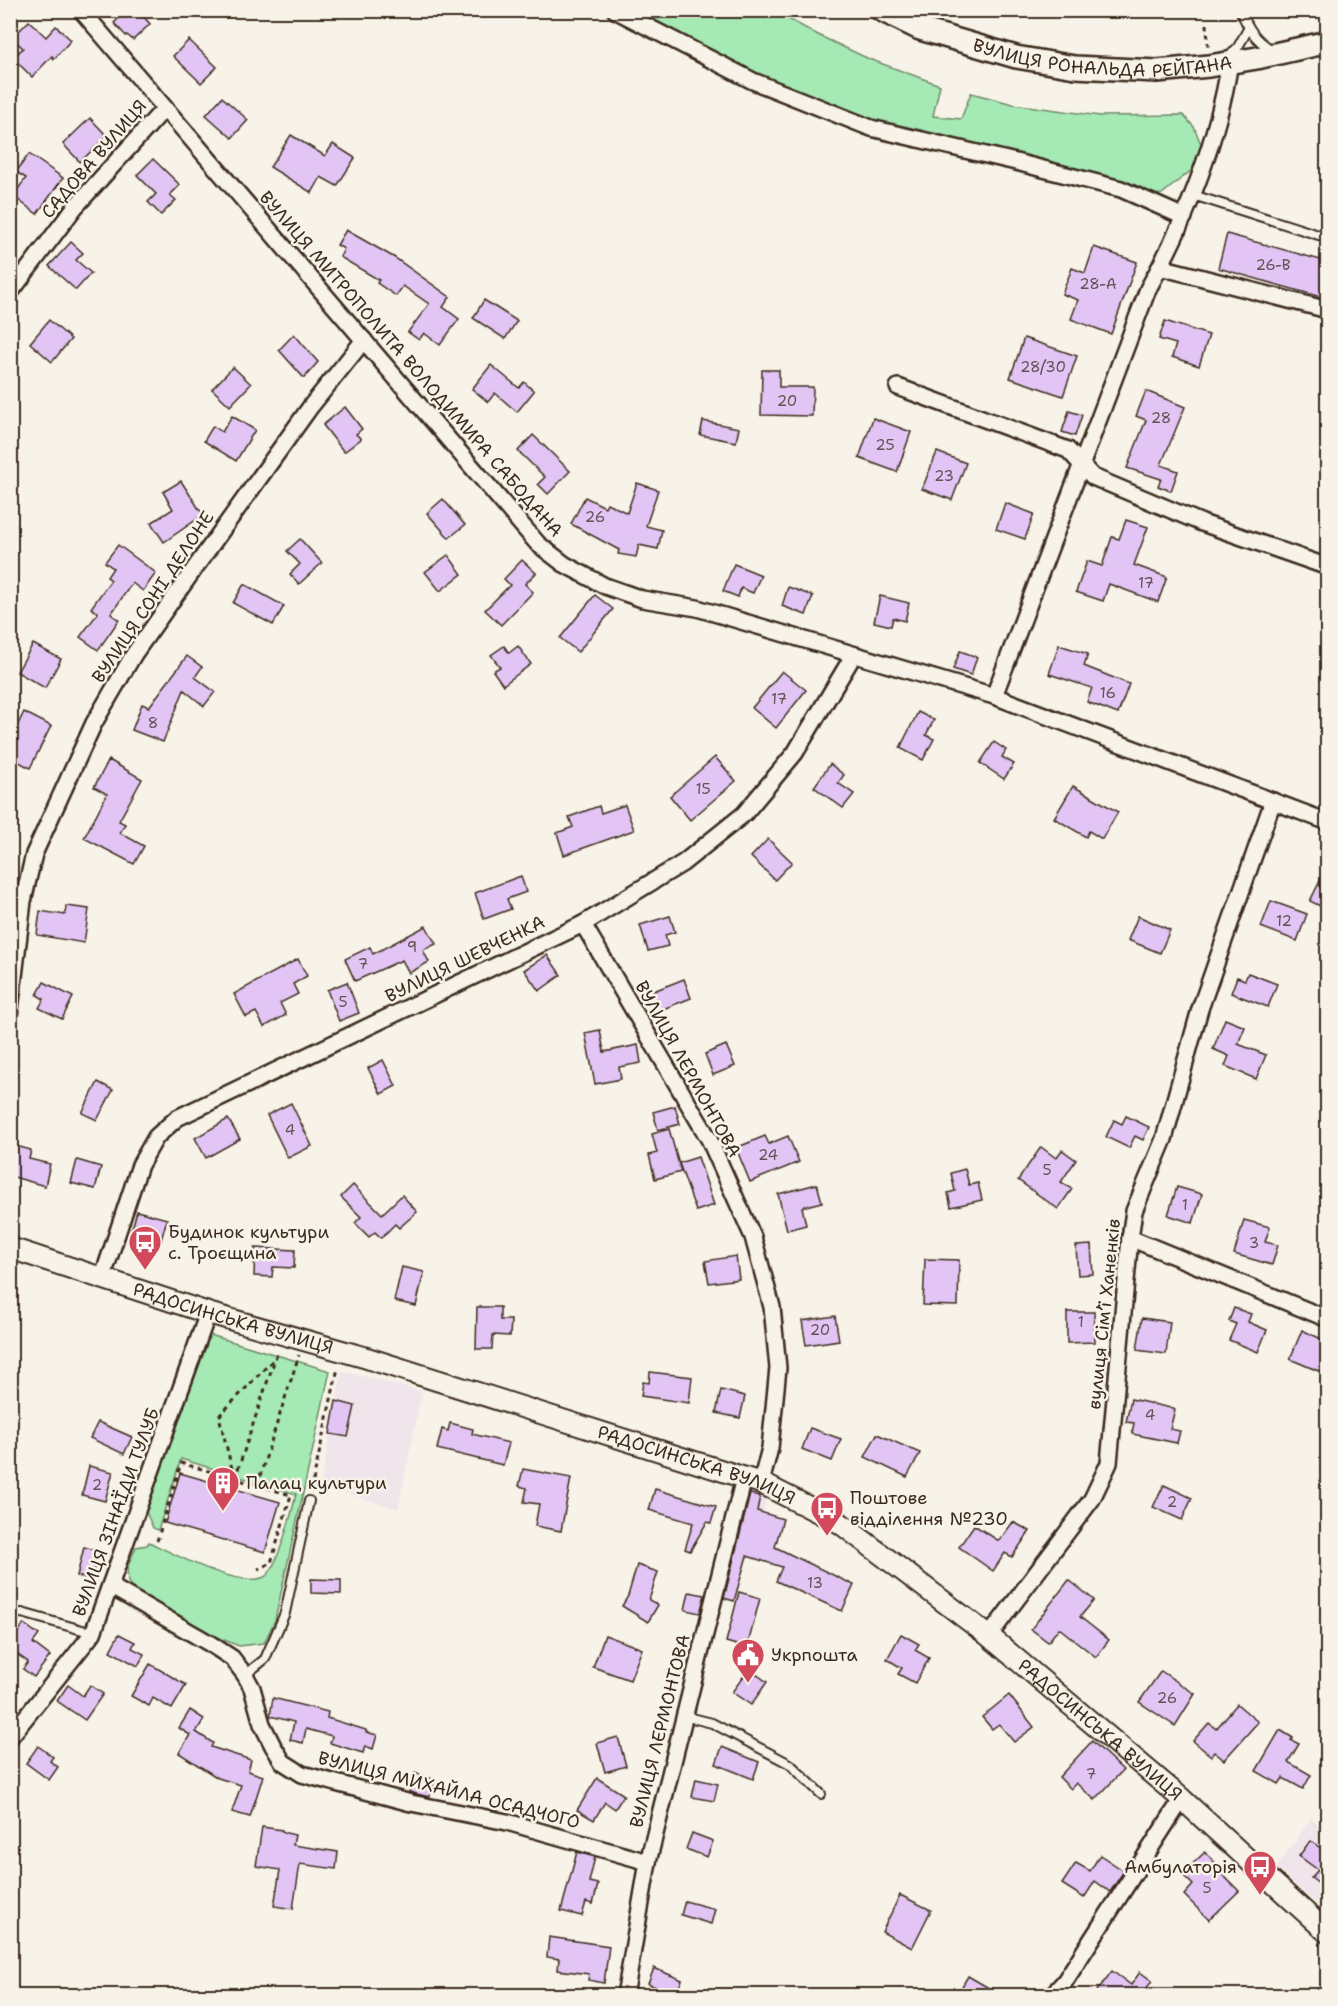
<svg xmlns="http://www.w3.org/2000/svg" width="1338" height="2006" font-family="'Shantell Sans',sans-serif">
<rect width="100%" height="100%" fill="#f7f3e8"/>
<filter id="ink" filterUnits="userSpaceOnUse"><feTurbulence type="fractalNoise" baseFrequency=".0167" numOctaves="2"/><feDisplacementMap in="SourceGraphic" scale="12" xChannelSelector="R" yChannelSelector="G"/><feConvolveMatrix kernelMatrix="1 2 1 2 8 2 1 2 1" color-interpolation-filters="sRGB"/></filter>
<g filter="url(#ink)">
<g fill="#f1e5ec">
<path d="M342,1371L422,1391L398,1509L320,1486Z"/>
<path d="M747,1491L767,1496L758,1535L737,1533Z"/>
<path d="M1311,1818L1327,1831L1328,1905L1324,1910L1276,1868Z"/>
</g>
<g fill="#a5e9b4" stroke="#708a69" stroke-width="1.5">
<path d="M625,11H774L820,36L869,59L940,85L933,116L961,119L971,93L1013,104L1100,116L1183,115L1194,127L1201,144L1193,169L1162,194L1149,195L871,123L755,77Z"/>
<path d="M210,1335L330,1371L275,1620L264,1643L239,1646L189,1626L135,1594L128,1582L127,1568L136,1547L147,1545L149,1542C172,1553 243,1591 266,1576C277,1568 293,1509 296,1494L181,1459L158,1530L153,1528L146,1512Z"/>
</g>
<g fill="#e2c5f4" stroke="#3b2a1e" stroke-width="1.5">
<path d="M127,10H138L150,24L133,40L127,35L126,36L114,23Z"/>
<path d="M29,21L46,37L56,26L71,40L54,59L52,56L32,77L13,58L23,48L12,38Z"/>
<path d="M189,40L217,67L201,83L173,56Z"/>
<path d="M222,97L248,120L232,138L206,115Z"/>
<path d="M90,118L107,136L80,162L63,144Z"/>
<path d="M291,135L325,156L333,144L355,158L337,186L321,177L312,193L270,167Z"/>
<path d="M29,154L63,178L37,214L13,196L26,178L16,172Z"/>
<path d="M153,159L180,185L170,195L176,200L161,215L148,202L156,194L137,175Z"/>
<path d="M346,230L395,258L450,297L443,307L459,319L440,345L424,333L419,340L408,332L429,304L403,286L396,296L377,283L379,280L340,257L344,249L337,245Z"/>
<path d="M1227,234L1328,262V299L1218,268Z"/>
<path d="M71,242L83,253L76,260L91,273L76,290L49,266Z"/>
<path d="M1094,247L1137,262L1111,334L1071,319L1078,300L1062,294L1072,268L1085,273Z"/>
<path d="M484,300L517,321L505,339L473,318Z"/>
<path d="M49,320L71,339L52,362L30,343Z"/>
<path d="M1165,321L1209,335L1199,366L1172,357L1176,344L1159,339Z"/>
<path d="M294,334L318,362L304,378L279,350Z"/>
<path d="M1024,338L1077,356L1063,396L1010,378Z"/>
<path d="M491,365L519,388L524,382L534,391L517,412L495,393L488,402L472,389Z"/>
<path d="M233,367L251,384L230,406L212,389Z"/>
<path d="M762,370H779V387H813L812,416L761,415Z"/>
<path d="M1146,391L1185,407L1161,465L1178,471L1171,491L1158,486L1161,479L1127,468L1146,420L1136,416Z"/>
<path d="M345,407L362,429L356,434L361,439L344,452L323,425Z"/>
<path d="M1069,411L1082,415L1075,436L1062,432Z"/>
<path d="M232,416L255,430L236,461L204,441L213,426L222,432Z"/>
<path d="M873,418L911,432L897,472L859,458Z"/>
<path d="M703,421L739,428L736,442L700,435Z"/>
<path d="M533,435L570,471L548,494L538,484L545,477L518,451Z"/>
<path d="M937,452L966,463L952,500L922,489Z"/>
<path d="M181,481L203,515L164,542L151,523L173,509L163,492Z"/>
<path d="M637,483L658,490L646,526L662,530L658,549L639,545L636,557L618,554L619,550L571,524L585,497L605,507L607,503L627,513Z"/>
<path d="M443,499L465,525L449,538L427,513Z"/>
<path d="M1005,503L1034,514L1025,539L996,529Z"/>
<path d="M1126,520L1148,527L1134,565L1167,577L1158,602L1109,584L1103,601L1076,592L1087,561L1102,566L1112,537L1119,539Z"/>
<path d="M300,539L322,563L299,584L290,574L300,564L287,551Z"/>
<path d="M118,545L156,573L143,591L132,583L111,614L119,620L98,650L80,637L98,613L91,608L111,580L107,577L113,568L105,562Z"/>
<path d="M448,555L462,574L440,591L425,572Z"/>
<path d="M522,560L536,573L525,584L533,592L501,625L485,610L510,585L504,579Z"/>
<path d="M734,564L761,575L753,593L741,588L738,597L723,591Z"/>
<path d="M244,584L284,606L273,625L233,603Z"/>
<path d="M788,587L813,596L806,615L782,606Z"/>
<path d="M595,595L613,609L578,652L560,638Z"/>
<path d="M880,596L909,603L905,621L893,618L891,626L874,622Z"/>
<path d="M33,644L61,659L45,688L17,672Z"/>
<path d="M1059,645L1088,654L1084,666L1129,684L1118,714L1087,702L1092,688L1049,674Z"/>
<path d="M504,646L509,653L518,646L531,664L503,685L493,671L500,667L491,655Z"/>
<path d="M960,651L977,657L971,675L953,669Z"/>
<path d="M187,656L202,667L195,677L215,692L204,706L184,690L163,742L132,730L142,704L149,707Z"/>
<path d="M782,671L806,690L776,728L752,708Z"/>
<path d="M24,712L51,726L30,768L10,757V741Z"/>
<path d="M918,712L934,720L926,735L934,739L923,760L900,748Z"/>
<path d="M994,742L1006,750L1002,757L1014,764L1004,779L980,763Z"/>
<path d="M715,757L736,781L690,820L670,796Z"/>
<path d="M109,760L142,779L119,821L125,824L120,833L144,846L134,864L84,838L107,794L94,787Z"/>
<path d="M830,764L844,775L838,783L854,794L843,808L814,787Z"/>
<path d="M1073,786L1118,812L1102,839L1089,831L1086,837L1054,818Z"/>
<path d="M625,805L634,830L564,855L557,833L573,827L569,817L599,806L601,813Z"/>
<path d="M768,839L792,862L775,880L751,857Z"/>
<path d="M1328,865V910L1310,901Z"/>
<path d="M521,876L526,892L507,899L511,909L484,919L475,893Z"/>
<path d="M1271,901L1307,914L1297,941L1261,927Z"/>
<path d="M66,906L89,909L84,943L37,935L40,911L65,915Z"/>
<path d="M670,916L675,932L665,935L668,946L648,951L640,925Z"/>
<path d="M1138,916L1170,930L1160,953L1128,940Z"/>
<path d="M426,926L436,944L423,950L429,962L409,973L402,960L355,981L345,959L370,947L373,954Z"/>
<path d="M547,955L561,975L539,991L524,970Z"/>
<path d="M298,959L307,976L293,984L298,994L280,1003L286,1015L264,1027L256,1012L246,1017L234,994Z"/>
<path d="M1248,973L1277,984L1268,1007L1231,993L1237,977L1245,980Z"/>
<path d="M684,979L691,998L653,1013L646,994Z"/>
<path d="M44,982L73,997L62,1019L39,1008L44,999L37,995Z"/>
<path d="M347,982L359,1013L339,1021L327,990Z"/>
<path d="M1225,1019L1245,1027L1238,1044L1266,1055L1256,1079L1225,1066L1229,1056L1213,1049Z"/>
<path d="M600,1030L604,1052L638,1045L641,1063L619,1067L621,1079L595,1084L585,1033Z"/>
<path d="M726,1045L735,1066L713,1075L705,1054Z"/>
<path d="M383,1060L396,1086L381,1094L368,1068Z"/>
<path d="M98,1082L113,1090L97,1120L82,1113Z"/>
<path d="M291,1103L312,1146L288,1158L267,1115Z"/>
<path d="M675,1106L680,1124L658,1130L653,1112Z"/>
<path d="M1126,1116L1149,1127L1143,1140L1135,1136L1129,1148L1106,1137L1114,1120L1122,1124Z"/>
<path d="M228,1119L240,1139L206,1158L195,1138Z"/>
<path d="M669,1129L681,1172L655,1179L649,1155L657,1153L652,1134Z"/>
<path d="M765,1136L769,1144L788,1136L799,1162L750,1182L736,1148Z"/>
<path d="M16,1146L31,1150L29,1159L50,1164L45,1186L10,1176V1165Z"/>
<path d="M1041,1147L1056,1158L1062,1150L1076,1160L1061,1182L1072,1189L1058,1209L1018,1180Z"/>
<path d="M698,1157L714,1205L696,1211L679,1163Z"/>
<path d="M77,1160L101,1167L95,1189L71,1183Z"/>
<path d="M965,1169L969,1185L978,1183L982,1200L951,1207L948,1193L955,1191L951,1173Z"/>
<path d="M817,1184L822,1202L802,1207L806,1225L787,1230L778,1194Z"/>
<path d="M353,1185L382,1214L402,1195L417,1212L399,1228L395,1224L381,1238L375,1232L369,1237L355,1223L361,1217L341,1197Z"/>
<path d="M1177,1187L1202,1194L1193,1223L1168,1215Z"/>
<path d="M137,1211L167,1219L159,1247L129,1239Z"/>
<path d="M1244,1220L1270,1227L1265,1242L1278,1245L1272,1265L1234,1254Z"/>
<path d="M1091,1245L1093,1274L1078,1275L1076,1246Z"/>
<path d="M255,1248L295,1250L294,1268L273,1267L272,1277L254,1276Z"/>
<path d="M736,1256L739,1279L709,1283L705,1261Z"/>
<path d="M925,1259L959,1260L958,1306L923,1305Z"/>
<path d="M402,1267L424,1272L416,1306L394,1301Z"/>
<path d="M477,1307H500V1320H511L510,1336L493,1335L492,1349H476Z"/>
<path d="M1234,1308L1251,1314L1248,1322L1267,1330L1258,1352L1229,1340L1236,1324L1229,1321Z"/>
<path d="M1067,1312H1094L1095,1342L1067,1343Z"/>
<path d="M835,1316L839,1340L806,1345L802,1321Z"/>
<path d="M1142,1318L1170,1322L1166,1354L1137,1350Z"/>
<path d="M1302,1330L1328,1342V1375L1290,1359Z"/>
<path d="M650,1372L692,1377L689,1403L641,1396L643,1382L649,1383Z"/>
<path d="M721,1390L745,1396L740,1418L716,1413Z"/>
<path d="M1131,1399L1175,1409L1170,1429L1180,1431L1177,1443L1132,1434L1134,1423L1126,1422Z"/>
<path d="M336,1401L355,1406L348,1437L330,1434Z"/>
<path d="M98,1422L132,1437L124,1454L90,1438Z"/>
<path d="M450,1423L473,1429L472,1434L509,1443L503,1465L437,1449L442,1429L448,1431Z"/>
<path d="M810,1428L841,1439L832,1461L802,1449Z"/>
<path d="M877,1434L920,1453L907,1477L865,1457Z"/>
<path d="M89,1466L113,1472L105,1501L82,1495Z"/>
<path d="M523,1469L571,1478L561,1531L535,1526L539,1504L524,1502L527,1488L519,1486Z"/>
<path d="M180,1473L280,1502L265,1552L165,1523Z"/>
<path d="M1164,1485L1192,1498L1182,1520L1153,1507Z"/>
<path d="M655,1489L716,1507L711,1523L707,1522L690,1551L685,1549L693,1523L649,1510Z"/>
<path d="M750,1494L760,1496L757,1511L783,1519L775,1547L854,1585L842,1611L776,1581L782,1567L747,1556L734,1601L724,1598Z"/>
<path d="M1013,1522L1030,1531L1012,1557L1005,1553L993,1571L959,1547L974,1525L999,1541Z"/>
<path d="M84,1547L99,1551L91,1580L77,1576Z"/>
<path d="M637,1565L658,1572L649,1600L658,1605L648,1622L622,1606L628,1596Z"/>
<path d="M311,1579L341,1580V1594L311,1593Z"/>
<path d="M1069,1580L1094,1600L1080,1617L1109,1640L1096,1657L1059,1628L1048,1642L1031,1629Z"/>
<path d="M689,1592L705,1595L700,1613L685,1610Z"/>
<path d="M739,1592L760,1598L747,1648L726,1642Z"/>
<path d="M24,1624L39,1635L33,1643L50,1656L34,1677L23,1669L28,1662L10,1649V1643Z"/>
<path d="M119,1634L135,1642L132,1648L144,1654L138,1666L110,1651Z"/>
<path d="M901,1634L919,1644L915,1650L929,1658L915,1683L898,1674L902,1668L887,1659Z"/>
<path d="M605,1635L642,1649L630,1680L593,1667Z"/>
<path d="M150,1664L186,1685L172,1709L153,1698L149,1706L131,1696Z"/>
<path d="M749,1669L767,1682L751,1705L732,1692Z"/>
<path d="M1161,1671L1195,1694L1175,1726L1139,1702Z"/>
<path d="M68,1685L83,1696L90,1685L103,1694L85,1720L57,1701Z"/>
<path d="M1009,1695L1034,1727L1014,1742L999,1724L992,1729L982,1717Z"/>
<path d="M273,1698L328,1712L327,1718L366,1730V1732L377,1735L373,1749L365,1746L363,1753L330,1743L332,1736L306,1729L303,1743L290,1740L294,1722L270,1716Z"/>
<path d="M1237,1704L1258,1722L1224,1760L1214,1752L1211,1756L1193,1741L1209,1723L1216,1729Z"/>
<path d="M190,1710L204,1719L196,1732L213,1743L211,1747L251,1760L248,1771L263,1776L250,1817L232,1812L241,1785L218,1778L179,1753L190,1735L179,1728Z"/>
<path d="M1280,1730L1293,1738L1291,1740L1299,1744L1288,1762L1311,1775L1303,1789L1283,1778L1279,1784L1256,1771Z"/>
<path d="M618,1737L626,1766L605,1772L597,1743Z"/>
<path d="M1092,1741L1123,1770L1095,1800L1076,1783L1071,1789L1059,1777Z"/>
<path d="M38,1746L53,1757L50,1761L58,1767L49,1780L26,1763Z"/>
<path d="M722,1747L759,1762L753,1779L716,1764Z"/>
<path d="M415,1773L435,1780L429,1797L409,1792Z"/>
<path d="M597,1778L624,1795L615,1809L605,1802L594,1820L577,1810Z"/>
<path d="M696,1779L718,1784L714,1801L692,1797Z"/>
<path d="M262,1827L282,1830V1832L295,1835L293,1845L338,1852L336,1869L300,1864L293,1909L274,1906L280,1870L256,1866Z"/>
<path d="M692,1833L713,1841L707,1857L686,1849Z"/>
<path d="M1310,1841L1328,1853V1879L1322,1886L1311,1878L1318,1870L1299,1856Z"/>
<path d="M577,1852L595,1857L589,1882L598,1884L593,1904L586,1902L582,1916L561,1911Z"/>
<path d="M1205,1852L1225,1873L1223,1875L1239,1891L1209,1920L1184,1895L1193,1885L1182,1874Z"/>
<path d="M1100,1855L1124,1871L1110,1892L1095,1881L1084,1898L1062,1884L1076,1863L1090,1871Z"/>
<path d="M900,1895L931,1910L912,1948L882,1932Z"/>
<path d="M685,1901L715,1909L711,1924L681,1915Z"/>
<path d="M549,1937L609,1946L604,1983L588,1980L589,1974L558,1970L559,1959L547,1957Z"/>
<path d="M654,1968L682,1980L676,1995L648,1984Z"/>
<path d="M1112,1971L1131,1985L1140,1972L1152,1981L1143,1993L1146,1995H1094Z"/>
<path d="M968,1976L1001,1995H957Z"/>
</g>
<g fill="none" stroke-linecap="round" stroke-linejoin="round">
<g stroke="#3b2a1e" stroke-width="12">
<g id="service">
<path d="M1240,10C1249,29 1254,39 1272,50"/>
<path d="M1229,57L1238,47L1248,29"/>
<path d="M1193,195L1328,238"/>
<path d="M10,1614L22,1613L93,1633"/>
<path d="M245,1675L265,1659L285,1613L309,1501"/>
<path d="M684,1716L712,1723L790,1764L821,1794"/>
</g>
</g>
<g stroke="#3b2a1e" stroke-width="20">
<g id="minor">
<path d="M81,10L538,544L564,564L605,586L642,599L697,608L994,696L1328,822"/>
<path d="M615,10L753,81L871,128L1016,162L1121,189L1184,217"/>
<path d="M1160,267L1328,310"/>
<path d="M10,293L75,207L164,109"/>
<path d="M898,387L1068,450L1093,477L1202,523L1328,567"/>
<path d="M994,696L1148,289C1186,221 1218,139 1230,62"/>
<path d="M583,924L709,1139L753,1237L772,1307L778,1368L770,1448L761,1483"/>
<path d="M10,1010L23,901L34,854L94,723L134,654L202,558L311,406L364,340"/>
<path d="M1130,1238L1328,1319"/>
<path d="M102,1279L140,1165L156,1137L177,1118L583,924L683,863L744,814L795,753L853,656"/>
<path d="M110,1586L209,1643L232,1658L245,1675L252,1688L262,1724L273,1746L283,1762L302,1774L411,1803L507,1822L648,1862"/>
<path d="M989,1636L1092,1499L1109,1463L1130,1238L1134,1211L1164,1139L1200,1009L1273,801"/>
<path d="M10,1737L93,1633L208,1313"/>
<path d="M625,1996L648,1862L744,1478"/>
<path d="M1051,1996L1065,1981L1182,1799"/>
</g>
</g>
<g stroke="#3b2a1e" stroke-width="24">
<g id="tertiary">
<path id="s1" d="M10,1248L208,1313L367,1358L761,1483L840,1523L989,1636L1182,1799L1328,1933"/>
</g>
</g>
<g stroke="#3b2a1e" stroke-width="26">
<g id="secondary">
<path id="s2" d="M881,10L920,29L1016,57L1075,67L1157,71L1209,66L1257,58L1328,42"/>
</g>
</g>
<g stroke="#3b2a1e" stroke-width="3" stroke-dasharray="4.5 4.5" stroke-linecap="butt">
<path d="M1207,24L1208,47"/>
<path d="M234,1477L219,1416L273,1360"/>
<path d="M235,1478L278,1350"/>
<path d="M257,1485L299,1355"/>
<path d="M311,1490L338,1368"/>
<path d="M157,1541L181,1463L291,1495L271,1563L258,1569"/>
</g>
<use href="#service" stroke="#f7f3e8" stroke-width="8"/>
<use href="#minor" stroke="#f7f3e8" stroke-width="15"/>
<use href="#tertiary" stroke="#f7f3e8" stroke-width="20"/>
<use href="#secondary" stroke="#f7f3e8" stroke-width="21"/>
</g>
</g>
<defs>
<g id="bus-pin" transform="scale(1.725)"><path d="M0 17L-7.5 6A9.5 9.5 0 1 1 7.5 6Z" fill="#d1495b" stroke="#f7f3e8"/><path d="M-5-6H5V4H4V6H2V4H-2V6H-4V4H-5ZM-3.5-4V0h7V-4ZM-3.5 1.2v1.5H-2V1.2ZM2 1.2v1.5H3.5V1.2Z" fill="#fff"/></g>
<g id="building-pin" transform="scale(1.725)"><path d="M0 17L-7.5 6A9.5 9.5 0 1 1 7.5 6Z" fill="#d1495b" stroke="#f7f3e8"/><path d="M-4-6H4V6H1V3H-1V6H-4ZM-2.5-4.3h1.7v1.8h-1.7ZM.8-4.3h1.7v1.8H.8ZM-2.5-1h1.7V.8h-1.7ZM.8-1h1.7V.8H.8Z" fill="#fff"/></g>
<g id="civic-pin" transform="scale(1.725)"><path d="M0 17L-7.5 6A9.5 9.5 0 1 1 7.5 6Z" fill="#d1495b" stroke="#f7f3e8"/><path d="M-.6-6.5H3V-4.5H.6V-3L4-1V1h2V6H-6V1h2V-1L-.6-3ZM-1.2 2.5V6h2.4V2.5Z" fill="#fff"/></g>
</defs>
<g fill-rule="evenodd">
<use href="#bus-pin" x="145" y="1242"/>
<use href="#building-pin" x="223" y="1483"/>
<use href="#bus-pin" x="827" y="1508"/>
<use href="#civic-pin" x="748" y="1655"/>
<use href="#bus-pin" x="1260" y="1867"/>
</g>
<g text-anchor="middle" stroke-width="5" stroke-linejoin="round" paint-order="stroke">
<g font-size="15" fill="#655154">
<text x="1273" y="270">26-В</text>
<text x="1098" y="289">28-А</text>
<text x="1043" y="372">28/30</text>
<text x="787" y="406">20</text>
<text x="1161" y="423">28</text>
<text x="885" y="450">25</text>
<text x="944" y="481">23</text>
<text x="595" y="522">26</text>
<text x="1146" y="588">17</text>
<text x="1108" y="698">16</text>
<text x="779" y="704">17</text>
<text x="153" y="728">8</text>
<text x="703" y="794">15</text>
<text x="1284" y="926">12</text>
<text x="412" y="952">9</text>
<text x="363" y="969">7</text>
<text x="343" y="1007">5</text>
<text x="290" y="1135">4</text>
<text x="768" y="1160">24</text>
<text x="1047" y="1175">5</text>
<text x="1185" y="1210">1</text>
<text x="1254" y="1248">3</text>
<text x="1081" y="1327">1</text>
<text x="820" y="1335">20</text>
<text x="1150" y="1420">4</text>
<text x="97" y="1490">2</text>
<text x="1172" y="1507">2</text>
<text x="815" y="1588">13</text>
<text x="1167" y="1703">26</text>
<text x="1091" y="1779">7</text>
<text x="1207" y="1893">5</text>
</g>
<g font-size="18" fill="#3b2a1e" stroke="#f7f3e8">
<text dy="6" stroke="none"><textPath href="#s2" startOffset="230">ВУЛИЦЯ РОНАЛЬДА РЕЙГАНА</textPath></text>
<text transform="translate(94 159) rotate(-49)" y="6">САДОВА ВУЛИЦЯ</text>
<text transform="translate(411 364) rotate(49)" y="6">ВУЛИЦЯ МИТРОПОЛИТА ВОЛОДИМИРА САБОДАНА</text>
<text transform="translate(153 597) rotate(-56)" y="6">ВУЛИЦЯ СОНІ ДЕЛОНЕ</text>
<text transform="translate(465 959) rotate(-26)" y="6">ВУЛИЦЯ ШЕВЧЕНКА</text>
<text transform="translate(688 1069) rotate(61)" y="6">ВУЛИЦЯ ЛЕРМОНТОВА</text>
<text transform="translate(1104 1314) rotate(-84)" y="6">вулиця Сімʼї Ханенків</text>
<text dy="6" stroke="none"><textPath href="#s1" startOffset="234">РАДОСИНСЬКА ВУЛИЦЯ</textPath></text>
<text dy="6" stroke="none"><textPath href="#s1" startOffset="720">РАДОСИНСЬКА ВУЛИЦЯ</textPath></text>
<text transform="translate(116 1512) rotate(-70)" y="6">ВУЛИЦЯ ЗІНАЇДИ ТУЛУБ</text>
<text dy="6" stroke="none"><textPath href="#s1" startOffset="1208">РАДОСИНСЬКА ВУЛИЦЯ</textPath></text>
<text transform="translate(660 1731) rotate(-76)" y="6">ВУЛИЦЯ ЛЕРМОНТОВА</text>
<text transform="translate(449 1790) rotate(14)" y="6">ВУЛИЦЯ МИХАЙЛА ОСАДЧОГО</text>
</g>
<g font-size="18" fill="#3b2a1e" stroke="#f7f3e8" text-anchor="start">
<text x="168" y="1238">Будинок культури<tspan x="168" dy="21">с. Троєщина</tspan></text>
<text x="246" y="1489">Палац культури</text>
<text x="850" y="1504">Поштове<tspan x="850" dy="21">відділення №230</tspan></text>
<text x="771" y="1661">Укрпошта</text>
<text x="1237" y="1873" text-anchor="end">Амбулаторія</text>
</g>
</g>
<rect width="1338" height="2006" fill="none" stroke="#f7f3e8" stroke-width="36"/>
<rect x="18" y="18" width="1302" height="1970" fill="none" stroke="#3b2a1e" stroke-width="2" filter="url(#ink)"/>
</svg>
